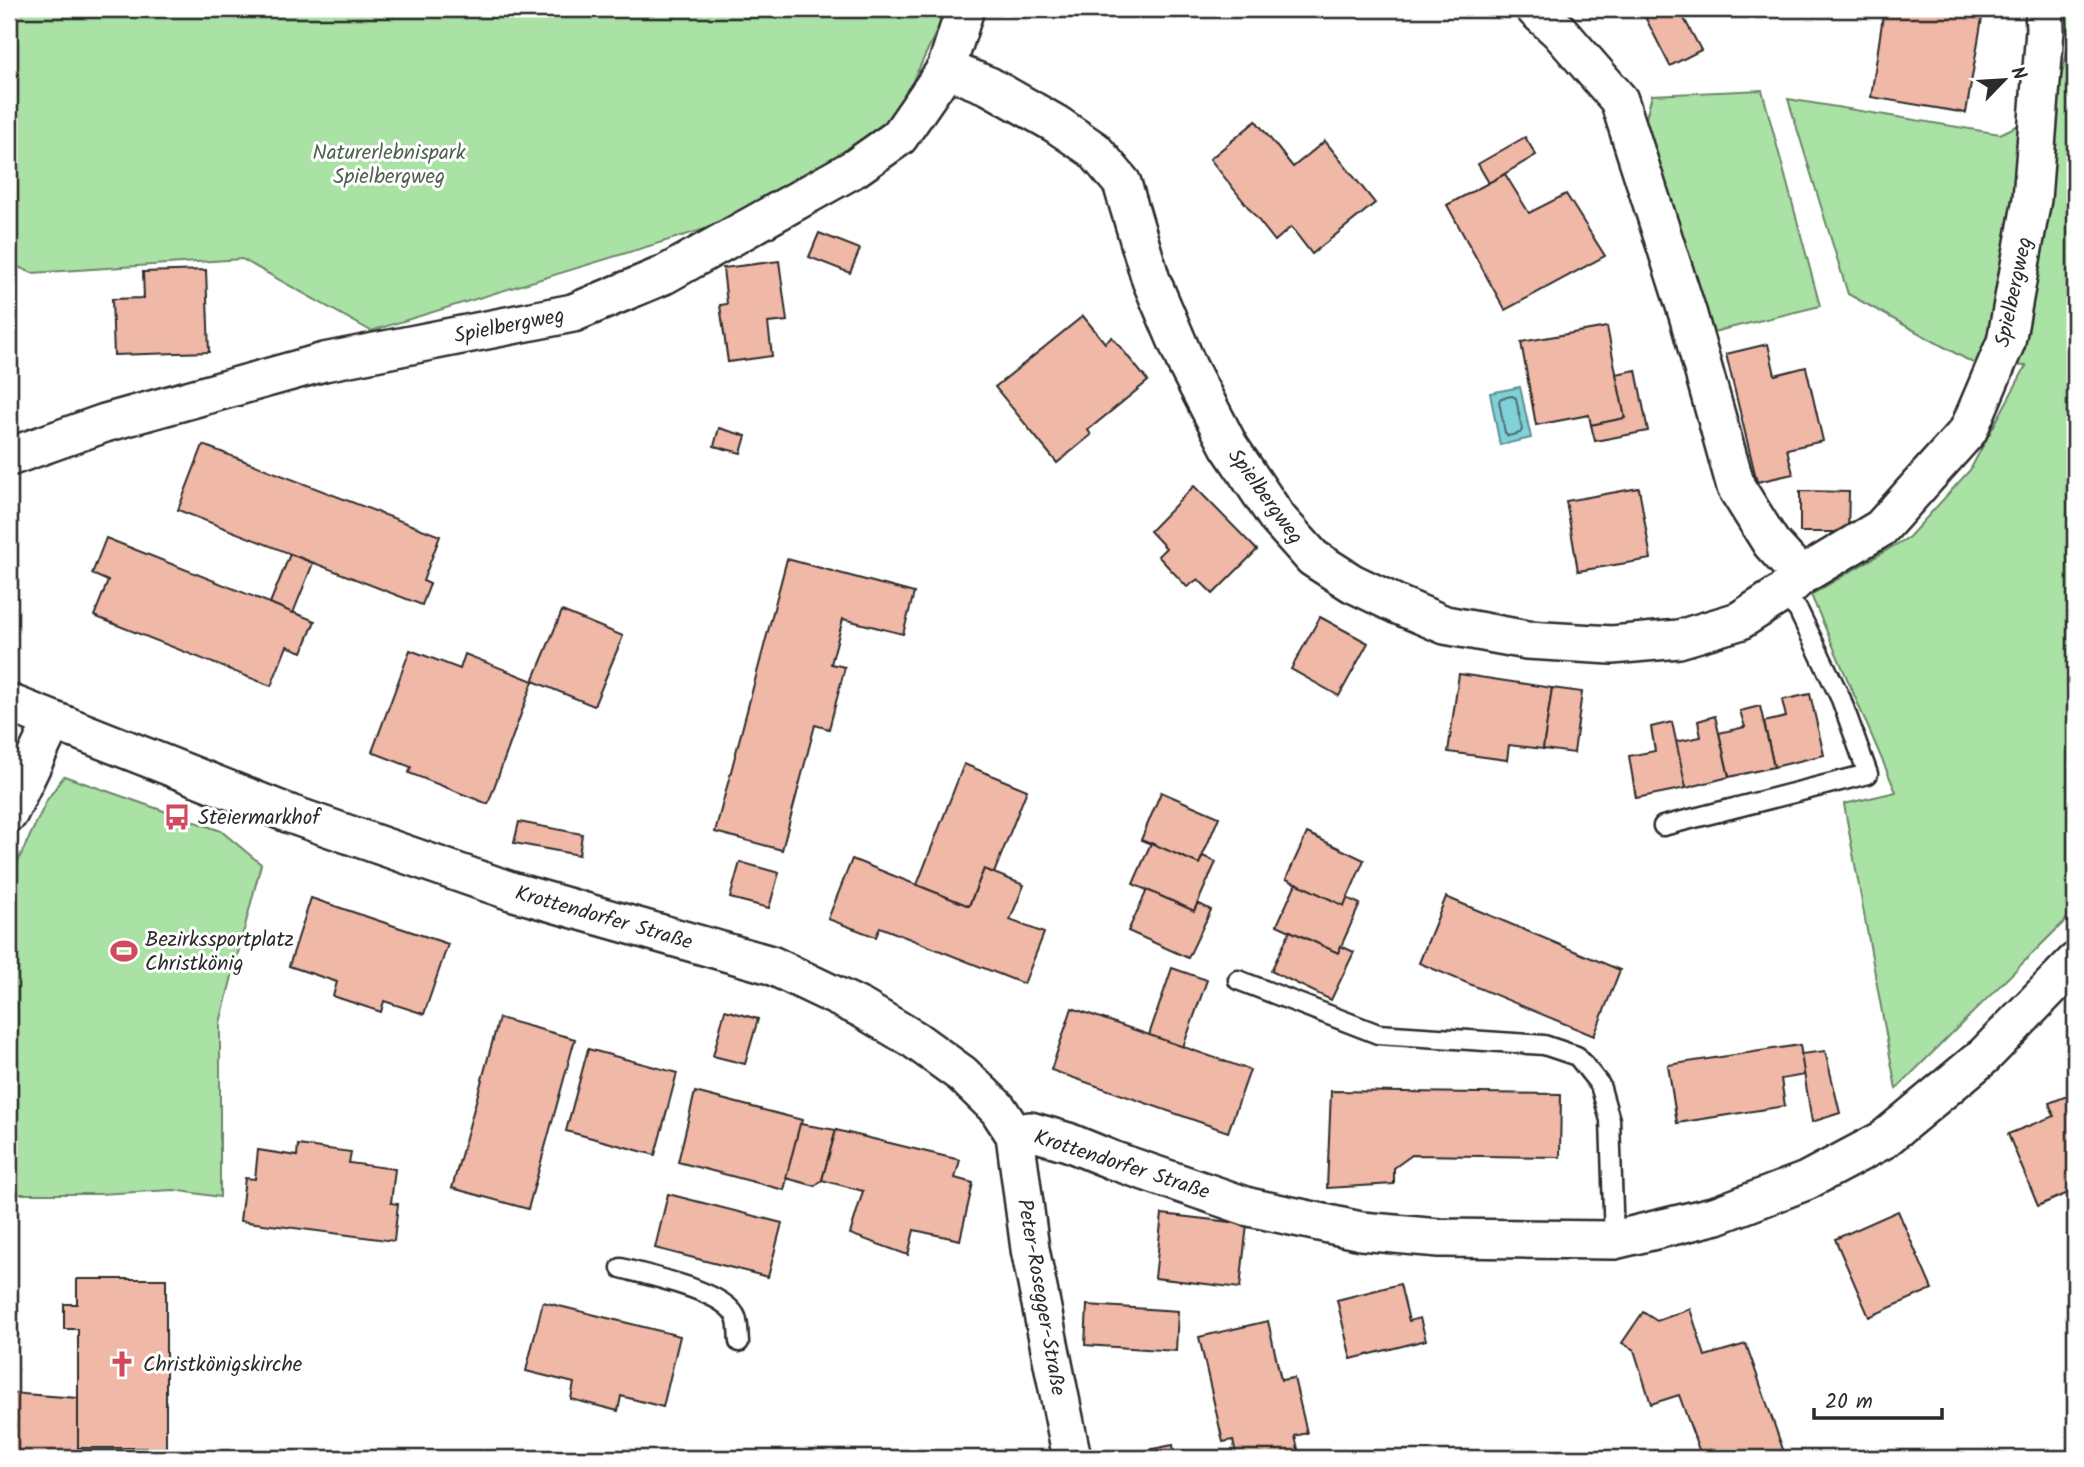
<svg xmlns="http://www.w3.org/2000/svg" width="2084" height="1467" font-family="Kalam,sans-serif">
<rect width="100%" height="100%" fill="#fff"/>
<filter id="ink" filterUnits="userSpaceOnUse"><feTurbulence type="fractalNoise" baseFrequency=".0143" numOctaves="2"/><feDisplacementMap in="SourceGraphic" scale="14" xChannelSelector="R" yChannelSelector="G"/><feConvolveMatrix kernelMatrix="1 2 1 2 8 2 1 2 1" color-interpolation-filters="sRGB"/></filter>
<g filter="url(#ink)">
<g fill="#aae1a5" stroke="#6a8668" stroke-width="2">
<path d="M9,9H947L873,166L829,191L371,331L242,259L32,273L9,263Z"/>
<path d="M2066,9H2075V911L1896,1089L1844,804L1896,792L1811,595L1909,537L1970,470L2026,366L1973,363L1848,294L1788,99L2000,134L2054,108L2069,43Z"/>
<path d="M1762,90L1820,306L1709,333L1642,133L1652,95Z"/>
<path d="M64,776L221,831L261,864L220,1023V1197L174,1190L98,1194H9V880L47,800Z"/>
</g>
<path fill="#80d1d8" stroke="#5e8f93" stroke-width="2" d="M1520,387L1531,438L1500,445L1490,393Z"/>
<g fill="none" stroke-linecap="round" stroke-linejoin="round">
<path stroke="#4d6d70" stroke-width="2" d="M1512,396L1516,398L1522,430L1520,433L1508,436L1505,433L1499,401L1501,398Z"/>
</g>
<g fill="#f0b8a6" stroke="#2b2b2b" stroke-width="2">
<path d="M1641,9H1679L1701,50L1670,66Z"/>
<path d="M1884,9H1961L1983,12L1966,113L1871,97Z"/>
<path d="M1256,121L1293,167L1325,141L1375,203L1312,254L1291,227L1275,241L1210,159Z"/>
<path d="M1525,137L1536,155L1489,183L1478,164Z"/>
<path d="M1505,174L1529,213L1566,194L1605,256L1505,310L1447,205Z"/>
<path d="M819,233L860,249L850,273L809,257Z"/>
<path d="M779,261L787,321L768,323L772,356L728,362L720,305L727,304L723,268Z"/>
<path d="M206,270L209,352L114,355L112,299L144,298L143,272Z"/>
<path d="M1083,316L1105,343L1112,337L1148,381L1088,430L1091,435L1057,463L995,387Z"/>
<path d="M1607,327L1625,418L1591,425L1589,415L1536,425L1521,342Z"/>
<path d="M1768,344L1775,375L1806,367L1823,441L1787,449L1793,474L1757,482L1726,354Z"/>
<path d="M1636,370L1648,431L1595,441L1591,425L1625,418L1616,374Z"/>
<path d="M719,428L746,436L741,453L714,446Z"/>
<path d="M203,445L440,536L423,581L430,584L422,605L178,510Z"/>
<path d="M1194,486L1257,550L1213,594L1198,579L1187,587L1158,556L1166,548L1150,531Z"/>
<path d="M1639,488L1651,559L1578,571L1566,501Z"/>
<path d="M1800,491L1849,492L1848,532H1800Z"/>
<path d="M106,538L315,621L302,652L287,646L271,686L94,616L108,581L92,574Z"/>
<path d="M290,554L313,563L293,613L270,603Z"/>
<path d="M787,559L914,593L903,634L843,619L831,664L845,667L829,729L815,725L782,850L715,832Z"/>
<path d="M562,611L623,636L594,706L533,681Z"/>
<path d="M1320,617L1368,643L1339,696L1291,669Z"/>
<path d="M410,650L460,669L465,654L533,681L488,804L409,773L411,767L372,752Z"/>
<path d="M1459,674L1552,688L1543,749L1509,745L1507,760L1448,752Z"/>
<path d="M1552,688L1582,692L1574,753L1543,749Z"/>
<path d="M1810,694L1824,755L1774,767L1764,722L1786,717L1782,700Z"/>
<path d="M1760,706L1774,767L1729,777L1719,733L1745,727L1740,711Z"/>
<path d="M1715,716L1729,777L1686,788L1675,742L1701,737L1698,721Z"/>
<path d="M1672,722L1686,788L1636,798L1629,756L1655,751L1651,727Z"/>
<path d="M964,764L1027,790L994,873L984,869L969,906L917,885Z"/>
<path d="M1161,792L1219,817L1199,864L1141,840Z"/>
<path d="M519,822L582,834L579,855L514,843Z"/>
<path d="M1307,833L1364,860L1344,906L1286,879Z"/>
<path d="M1151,843L1199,864L1203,856L1216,862L1194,911L1133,884Z"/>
<path d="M852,859L969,906L984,869L1024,885L1010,920L1044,933L1024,984L880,927L876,937L828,919Z"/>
<path d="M740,862L779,873L769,908L730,898Z"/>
<path d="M1296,883L1344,906L1347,898L1360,904L1338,953L1277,925Z"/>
<path d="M1147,890L1194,911L1198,903L1211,910L1188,958L1128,931Z"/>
<path d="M1446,897L1620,970L1594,1036L1419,963Z"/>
<path d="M311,898L448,944L424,1014L384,1001L381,1012L333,996L337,982L289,966Z"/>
<path d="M1290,931L1338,953L1341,946L1354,952L1331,1000L1271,971Z"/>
<path d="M1172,968L1207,980L1183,1047L1149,1035Z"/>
<path d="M1072,1008L1250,1070L1228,1132L1051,1070Z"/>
<path d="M725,1010L758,1019L745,1064L713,1056Z"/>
<path d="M499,1018L575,1039L528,1209L452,1188Z"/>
<path d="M1800,1045L1805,1075L1781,1079L1785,1106L1677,1123L1668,1065Z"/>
<path d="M588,1049L677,1073L655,1155L566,1131Z"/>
<path d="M1825,1051L1840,1113L1812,1122L1801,1054Z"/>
<path d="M1331,1091L1561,1094L1560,1157L1412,1155L1394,1168V1184L1327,1188Z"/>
<path d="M695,1092L802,1120L784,1190L678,1162Z"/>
<path d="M2075,1093V1190L2038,1206L2008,1134L2054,1116L2049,1103Z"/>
<path d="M800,1124L836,1130L822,1180L815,1186L786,1178Z"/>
<path d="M836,1130L960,1160L955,1178L973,1183L960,1240L914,1230L908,1255L850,1234L863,1191L822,1180Z"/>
<path d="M298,1145L351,1152L349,1163L395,1169L391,1203L398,1204L394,1241L240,1221L245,1178L255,1179L258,1150L297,1156Z"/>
<path d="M668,1194L782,1223L768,1277L655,1248Z"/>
<path d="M1898,1211L1932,1289L1869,1317L1835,1239Z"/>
<path d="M1162,1214L1247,1224L1240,1288L1155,1278Z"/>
<path d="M77,1279H166V1448H78V1329H64V1304H77Z"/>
<path d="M1400,1284L1409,1321L1420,1318L1426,1340L1351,1359L1337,1300Z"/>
<path d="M543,1302L680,1336L663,1407L621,1396L618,1411L571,1399L574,1383L526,1371Z"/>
<path d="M1087,1305L1178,1311L1176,1351L1085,1345Z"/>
<path d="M1690,1309L1705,1356L1746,1344L1786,1458H1702L1679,1395L1651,1404L1634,1350L1622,1343L1643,1312L1657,1321Z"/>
<path d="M1268,1321L1281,1380L1294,1378L1307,1433L1295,1436L1300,1458H1237L1233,1440L1223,1442L1199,1337Z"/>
<path d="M9,1393L78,1398V1458H9Z"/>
<path d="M1173,1445L1175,1458H1123L1122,1455Z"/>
</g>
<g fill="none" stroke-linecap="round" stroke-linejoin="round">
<g stroke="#2b2b2b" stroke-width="23">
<g id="service">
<path d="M1663,826L1868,774L1841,699L1798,610L1781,594"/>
<path d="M1238,980L1378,1034L1544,1045L1577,1056L1600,1085L1610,1120L1614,1240"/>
<path d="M621,1268C649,1276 721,1290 735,1315C739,1321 738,1334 739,1342"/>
</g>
</g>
<g stroke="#2b2b2b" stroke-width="42">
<g id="minor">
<path d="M1535,9L1559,31L1619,100L1688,315L1736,487L1771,543L1801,576"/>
<path d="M946,69L989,86L1056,124L1094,150L1122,183L1151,280L1188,367L1229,446L1278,519L1313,558L1352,583L1398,605L1445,625L1527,640L1612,645L1679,639L1739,621L1781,594L1801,576L1881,528L1968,431L2006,342L2032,199L2045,30L2044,9"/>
<path d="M9,457L105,423L324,362L573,313L664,275L855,168L899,137L946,69L965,9"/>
<path d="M9,703L290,814L511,891L771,965L861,1008L915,1040L962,1074L998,1109L1015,1135L1030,1249L1072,1458"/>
<path d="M9,813L53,721"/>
<path d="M1015,1135L1030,1131L1068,1142L1112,1160L1249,1207L1361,1231L1439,1238L1614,1240L1717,1215L1806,1181L1883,1140L1984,1056L2075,962"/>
</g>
</g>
<use href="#service" stroke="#fff" stroke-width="18"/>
<use href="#minor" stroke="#fff" stroke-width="37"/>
</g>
</g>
<defs>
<g id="bus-bare" transform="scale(2.1)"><path d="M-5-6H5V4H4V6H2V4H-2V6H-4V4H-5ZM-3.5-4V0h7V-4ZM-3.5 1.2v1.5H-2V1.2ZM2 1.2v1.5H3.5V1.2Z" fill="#d1495b" stroke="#fff" stroke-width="2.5" paint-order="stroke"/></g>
<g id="stadium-bare" transform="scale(2.1)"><path d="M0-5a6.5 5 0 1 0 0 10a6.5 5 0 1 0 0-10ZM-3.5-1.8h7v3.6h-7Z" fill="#d1495b" stroke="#fff" stroke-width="2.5" paint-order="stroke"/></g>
<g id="church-bare" transform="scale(2.1)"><path d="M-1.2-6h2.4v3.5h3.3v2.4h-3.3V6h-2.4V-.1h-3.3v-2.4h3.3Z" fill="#d1495b" stroke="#fff" stroke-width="2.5" paint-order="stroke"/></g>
</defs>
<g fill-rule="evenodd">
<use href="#bus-bare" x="177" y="817"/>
<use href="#stadium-bare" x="124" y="951"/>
<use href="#church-bare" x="122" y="1364"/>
</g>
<g text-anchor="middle" stroke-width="6" stroke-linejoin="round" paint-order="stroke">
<g font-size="21" fill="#516250" stroke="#fff">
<text x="389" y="159">Naturerlebnispark<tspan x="389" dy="24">Spielbergweg</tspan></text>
</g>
<g font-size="21" fill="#2b2b2b" stroke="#fff">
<text transform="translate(2013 292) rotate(-78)" y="7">Spielbergweg</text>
<text transform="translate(509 325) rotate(-11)" y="7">Spielbergweg</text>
<text transform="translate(1266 496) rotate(54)" y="7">Spielbergweg</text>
<text transform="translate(604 917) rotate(16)" y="7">Krottendorfer Straße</text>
<text transform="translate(1122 1164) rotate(18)" y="7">Krottendorfer Straße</text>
<text transform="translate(1042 1297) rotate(80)" y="7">Peter-Rosegger-Straße</text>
</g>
<g font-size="21" fill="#2b2b2b" stroke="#fff" text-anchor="start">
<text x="198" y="824">Steiermarkhof</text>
<text x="145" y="946">Bezirkssportplatz<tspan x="145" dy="24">Christkönig</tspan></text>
<text x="143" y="1371">Christkönigskirche</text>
</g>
</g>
<rect width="2084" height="1467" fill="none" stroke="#fff" stroke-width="35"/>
<rect x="18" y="18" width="2049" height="1432" fill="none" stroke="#2b2b2b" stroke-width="2.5" filter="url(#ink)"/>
<g transform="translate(2004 80) rotate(65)" stroke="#ffffff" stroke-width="5" paint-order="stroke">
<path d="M0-5L12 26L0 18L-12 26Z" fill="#2b2b2b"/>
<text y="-10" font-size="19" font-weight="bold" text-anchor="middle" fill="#2b2b2b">N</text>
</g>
<path d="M1814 1408v10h128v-10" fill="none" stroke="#2b2b2b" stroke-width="3.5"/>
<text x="1825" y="1408" font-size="21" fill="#2b2b2b" stroke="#ffffff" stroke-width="5" paint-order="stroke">20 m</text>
</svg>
